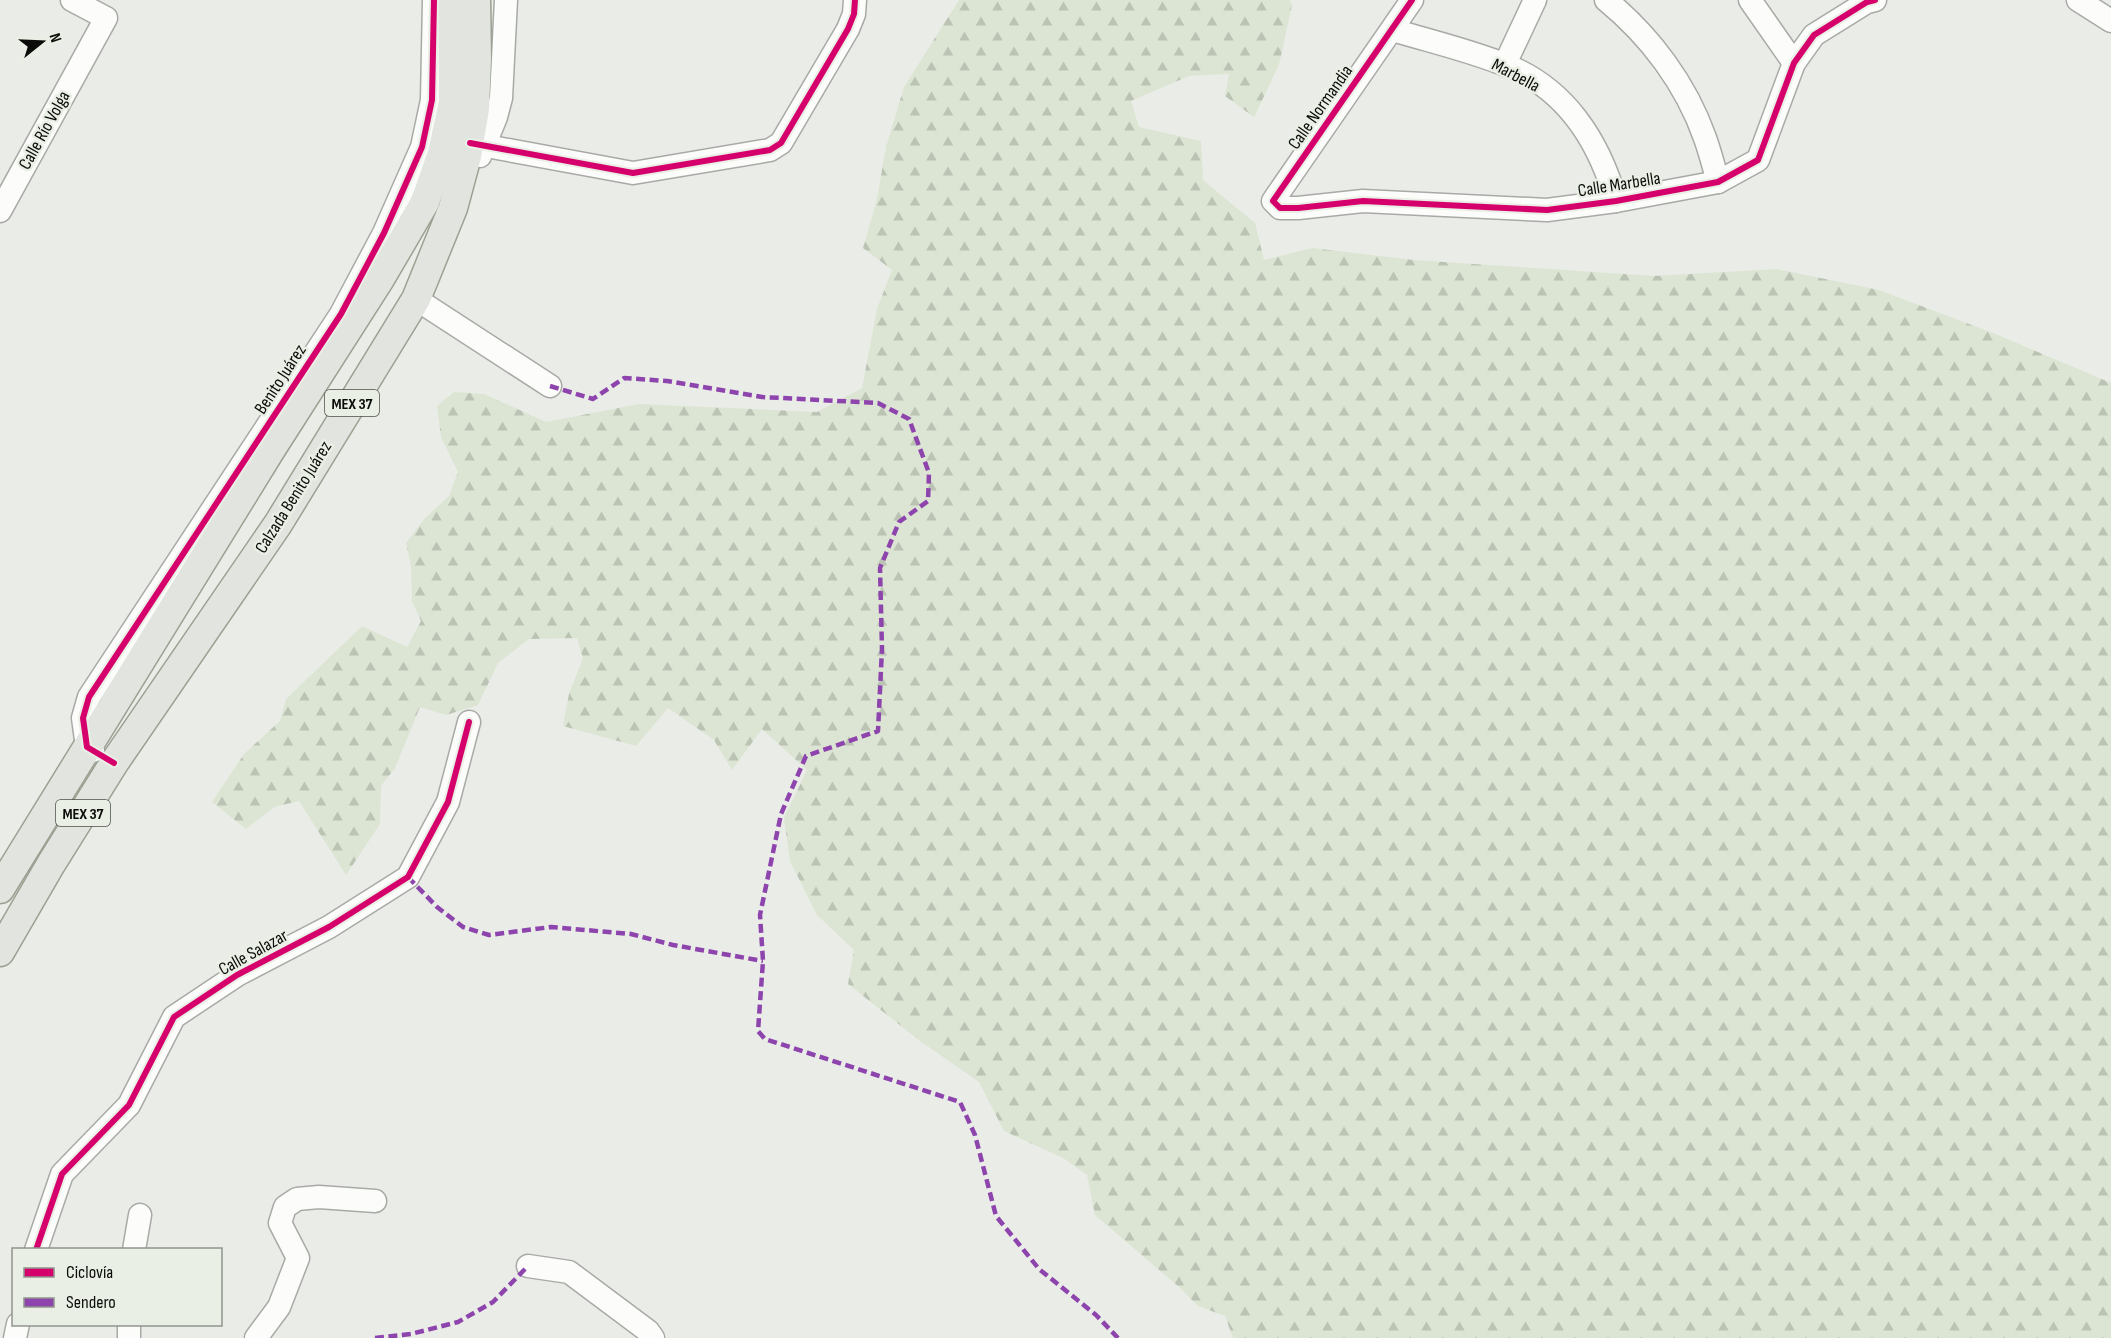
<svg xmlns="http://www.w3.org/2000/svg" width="2111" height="1338" font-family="'Sofia Sans Condensed',sans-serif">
<defs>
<pattern id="forest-firs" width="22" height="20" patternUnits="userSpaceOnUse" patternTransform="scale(1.5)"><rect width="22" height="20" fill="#dce5d3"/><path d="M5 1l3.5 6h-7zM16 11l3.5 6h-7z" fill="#bbc3b4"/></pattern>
</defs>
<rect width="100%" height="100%" fill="#eaede7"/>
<path fill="url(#forest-firs)" d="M959,0H1289L1292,5L1279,65L1254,117L1225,96L1229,74L1189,76L1131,101L1139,127L1201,141L1203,180L1255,223L1264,260L1312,248L1414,260L1654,276L1777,269L1879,290L1998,335L2111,383V1338H1233L1225,1316L1198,1306L1179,1287L1095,1215L1087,1175L1063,1158L1004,1131L979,1082L920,1041L848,984L854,950L817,915L790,861L784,818L807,770L762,729L732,770L714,740L668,708L636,746L563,726L569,694L583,658L577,638L529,639L498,663L478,705L446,715L420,707L395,768L381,786L380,824L346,875L299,801L274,807L246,829L212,802L244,754L280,721L286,699L362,626L407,647L421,621L412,601L411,566L406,543L425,518L449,496L458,472L441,437L437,406L454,392L484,394L546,422L639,404L817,412L862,388L877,309L892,270L863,248L877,199L886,147L904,87Z"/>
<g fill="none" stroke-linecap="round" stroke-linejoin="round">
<g stroke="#a8aaa6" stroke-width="25">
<g id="minor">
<path d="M1412,0L1273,201L1280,208H1298L1363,201L1547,210L1616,201L1718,182L1758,160L1794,63L1814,35L1867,2L1875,0"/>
<path d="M1606,0C1650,36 1686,84 1705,138C1710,152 1714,167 1718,182"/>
<path d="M1750,0L1794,63"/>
<path d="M2078,0L2111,21"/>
<path d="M1393,30C1429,41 1468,50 1503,64C1565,87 1599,141 1616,201"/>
<path d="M1505,64L1535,0"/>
<path d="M470,143L633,173L770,150L781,143L848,29L854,14L855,0"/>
<path d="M480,156L496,117L501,98L506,0"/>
<path d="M0,211L106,18L72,0"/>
<path d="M416,299L550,386"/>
<path d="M93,751L87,747L83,718L89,697L341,314L384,233L422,147L432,100L434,0"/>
<path d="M36,1250L62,1174L129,1105L174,1017L237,975L329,927L408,877L448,802L469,722"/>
<path d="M134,1250L140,1215"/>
<path d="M528,1266L569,1272L648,1331L653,1338"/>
<path d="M129,1324V1338"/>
<path d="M15,1338L18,1324"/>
<path d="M256,1338L279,1307L298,1258L280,1223L285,1207L297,1199L319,1197L375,1201"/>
</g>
</g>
<g stroke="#9aa092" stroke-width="31">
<g id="major">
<path d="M0,889L270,451L380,279L425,202L442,153L453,102L452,0"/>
<path d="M0,952L51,864L114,763L278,524L416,299L453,208L467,156L475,109L477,58L476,0"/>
</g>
</g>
<use href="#minor" stroke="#fcfcfb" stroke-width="22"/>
<use href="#major" stroke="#e2e5df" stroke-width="28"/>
<g stroke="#8e44ad" stroke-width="4.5" stroke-dasharray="9 4.5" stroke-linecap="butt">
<path d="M550,386L593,399L624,378L667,381L762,397L878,403L909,419L929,473L928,501L899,522L880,568L882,649L878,731L806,756L781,814L760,915L763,961L758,1031L765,1039L960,1102L975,1135L996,1216L1039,1269L1096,1315L1118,1338"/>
<path d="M408,877L437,907L463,927L489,935L551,927L631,934L673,945L763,961"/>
<path d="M375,1338L411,1334L458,1322L493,1302L528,1266"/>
</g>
<g stroke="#eaefe5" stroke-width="10">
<g id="cycleway">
<path d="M1412,0L1273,201L1280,208H1298L1363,201L1547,210L1616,201L1718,182L1758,160L1794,63L1814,35L1867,2L1875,0"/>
<path d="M470,143L633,173L770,150L781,143L848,29L854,14L855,0"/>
<path d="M114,763L87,747L83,718L89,697L341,314L384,233L422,147L432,100L434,0"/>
<path d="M36,1250L62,1174L129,1105L174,1017L237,975L329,927L408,877L448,802L469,722"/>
</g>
</g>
<use href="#cycleway" stroke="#d6006c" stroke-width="6"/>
</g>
<g text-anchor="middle" stroke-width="5" stroke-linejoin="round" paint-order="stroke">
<g fill="#eaefe5" stroke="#4e504b" stroke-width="1.5">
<rect x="325" y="390" width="54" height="26" rx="4.5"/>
<rect x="56" y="800" width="54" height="26" rx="4.5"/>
</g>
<g font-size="16" font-weight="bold" fill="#0b0c09">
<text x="352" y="409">MEX 37</text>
<text x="83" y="819">MEX 37</text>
</g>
<g font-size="18" fill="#0b0c09" stroke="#eaefe5">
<text transform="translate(1516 75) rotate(28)" y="6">Marbella</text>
<text transform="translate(1320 107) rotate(-55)" y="6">Calle Normandia</text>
<text transform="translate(44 130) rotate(-61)" y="6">Calle Río Volga</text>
<text transform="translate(1619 184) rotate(-9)" y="6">Calle Marbella</text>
<text transform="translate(280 379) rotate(-57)" y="6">Benito Juárez</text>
<text transform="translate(293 497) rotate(-58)" y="6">Calzada Benito Juárez</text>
<text transform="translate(253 952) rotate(-29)" y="6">Calle Salazar</text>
</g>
</g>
<rect x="12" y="1248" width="210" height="78" fill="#eaefe5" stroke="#91948d" stroke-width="1.5"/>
<rect x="24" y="1268" width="30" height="9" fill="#d6006c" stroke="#91948d" stroke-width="1.5"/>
<text x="66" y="1278" font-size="18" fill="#0b0c09">Ciclovía</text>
<rect x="24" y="1298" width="30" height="9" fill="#8e44ad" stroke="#91948d" stroke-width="1.5"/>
<text x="66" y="1308" font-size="18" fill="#0b0c09">Sendero</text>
<g transform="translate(42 42) rotate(72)" stroke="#eaefe5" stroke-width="4.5" paint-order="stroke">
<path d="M0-4.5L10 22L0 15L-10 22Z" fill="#0b0c09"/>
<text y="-9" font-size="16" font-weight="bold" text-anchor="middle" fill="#0b0c09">N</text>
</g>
</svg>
